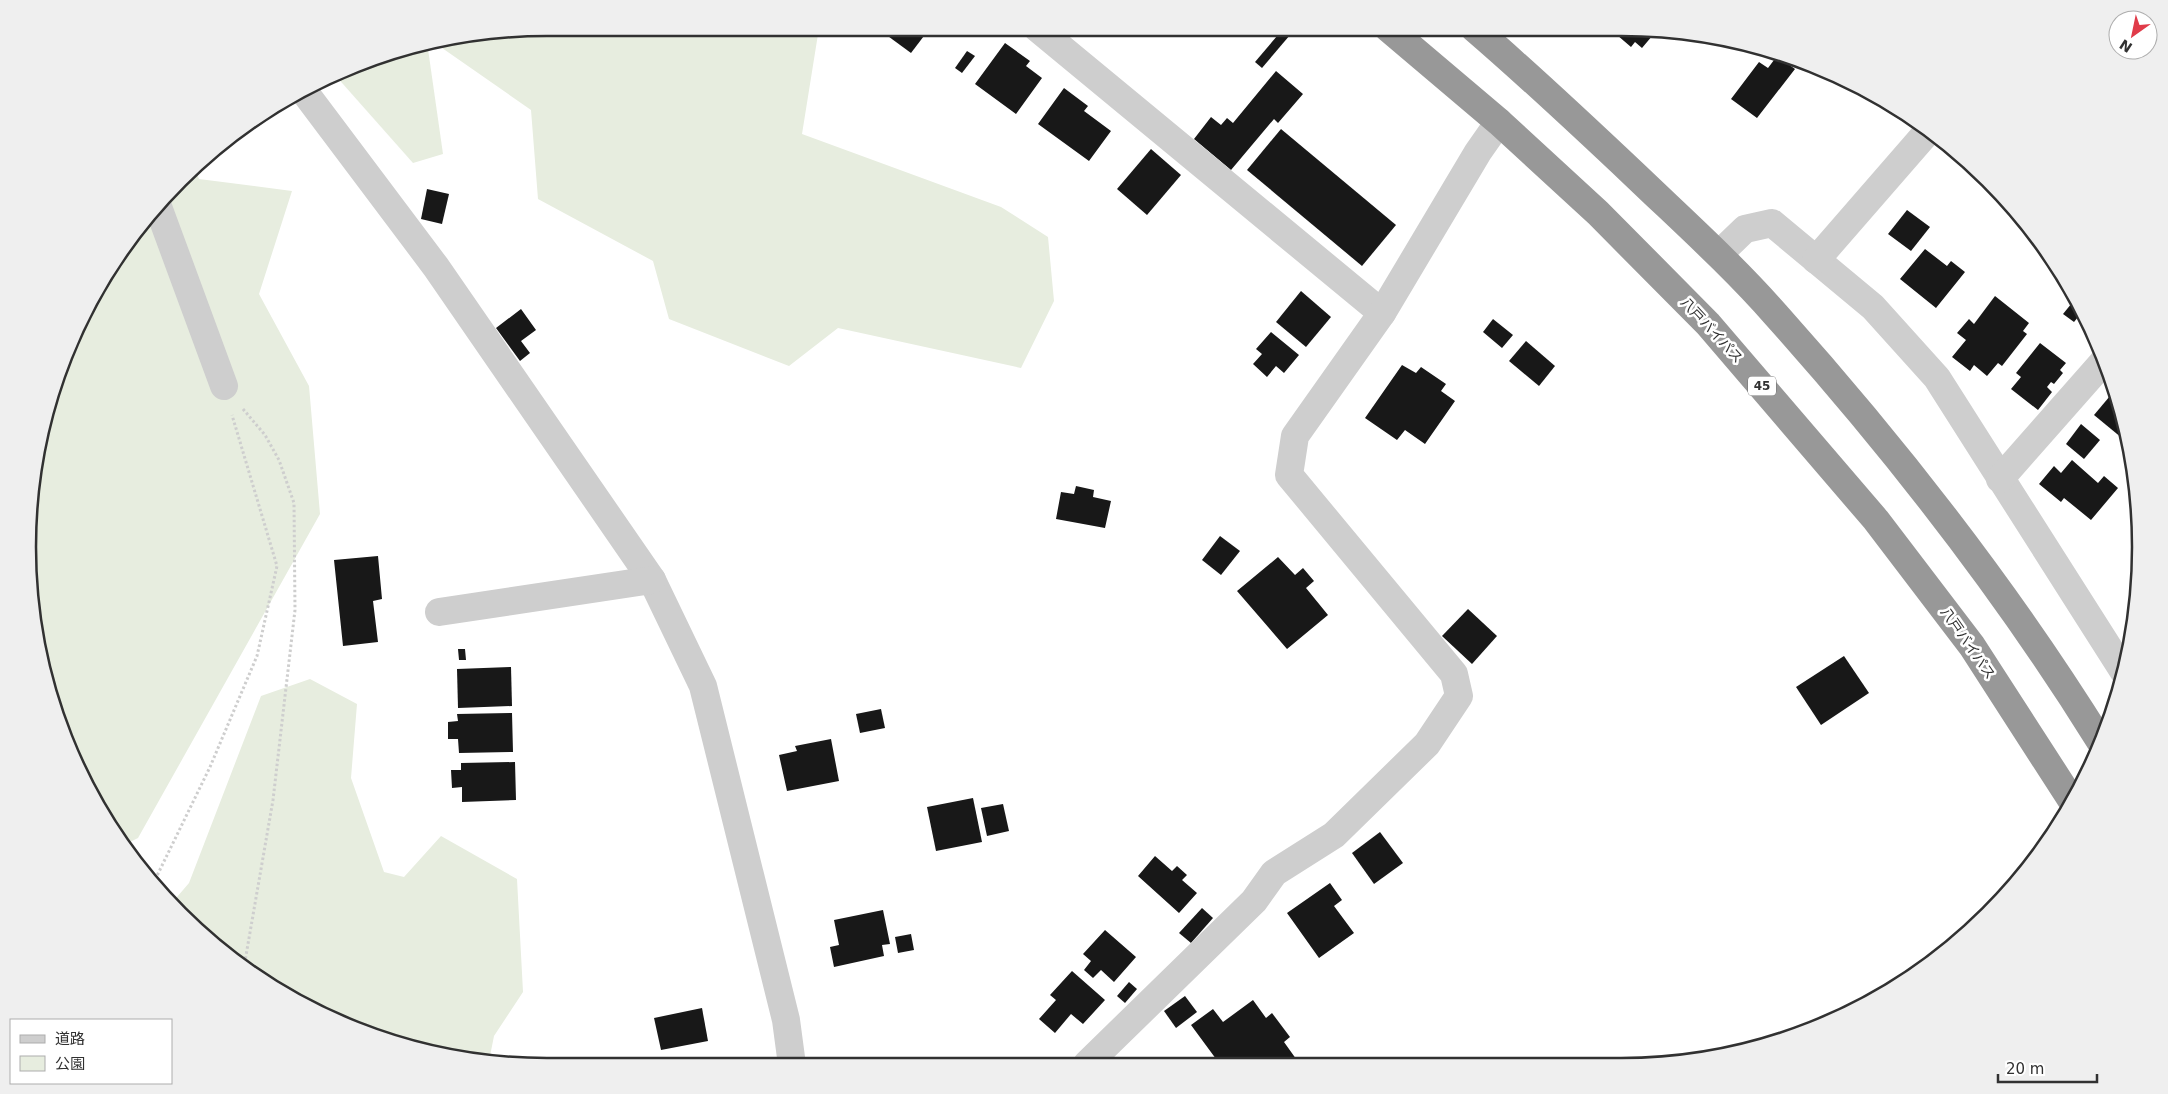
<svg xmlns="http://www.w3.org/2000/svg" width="2168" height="1094" font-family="'DejaVu Sans','Noto Sans JP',sans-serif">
<rect width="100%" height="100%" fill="#fff"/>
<g fill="#e7eddf">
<path d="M547,28H819L802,134L1001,207L1048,237L1054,301L1021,368L838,328L789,366L669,319L653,261L538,199L531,110L432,41L446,37Z"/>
<path d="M427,42L443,154L413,163L335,75L380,55Z"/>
<path d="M195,169L199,179L292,191L259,294L309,386L320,514L138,838L130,842L126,849L81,777L45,682L32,615L29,513L38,445L67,348L97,287L156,205Z"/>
<path d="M310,679L357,704L351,778L384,872L404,877L441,836L517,879L523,992L494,1036L489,1061L413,1049L317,1013L258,979L180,915L171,904L189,883L261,696Z"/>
</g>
<g fill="#181818">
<path d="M883,28H930L911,53L881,31Z"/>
<path d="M1283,29L1290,35L1262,68L1255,62Z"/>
<path d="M1610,29H1658L1642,48L1635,42L1631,47Z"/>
<path d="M1005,43L1030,61L1026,66L1042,78L1016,114L975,84Z"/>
<path d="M967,51L975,56L962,73L955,68Z"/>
<path d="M1777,56L1795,69L1757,118L1731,99L1759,62L1768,68Z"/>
<path d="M1276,71L1303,94L1278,123L1274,119L1231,170L1194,139L1211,117L1221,125L1227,118L1233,123Z"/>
<path d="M1064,88L1088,106L1084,111L1111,131L1089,161L1038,124Z"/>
<path d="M1281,129L1396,225L1362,266L1247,170Z"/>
<path d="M1151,149L1181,175L1147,215L1117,189Z"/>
<path d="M427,189L449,194L442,224L421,219Z"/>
<path d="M1907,210L1930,227L1911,251L1888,234Z"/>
<path d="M1925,249L1947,266L1951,261L1965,272L1936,308L1900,279Z"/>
<path d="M1301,291L1331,317L1306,347L1276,322Z"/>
<path d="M1995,296L2029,323L2023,331L2027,334L2002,366L1998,363L1987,376L1974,365L1970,371L1952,357L1966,340L1957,333L1969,319L1974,324Z"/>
<path d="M2076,298L2082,312L2074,322L2063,314Z"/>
<path d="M521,309L536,330L521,341L530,353L520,361L496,328Z"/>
<path d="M1493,319L1513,335L1502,348L1483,332Z"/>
<path d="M1271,332L1299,355L1284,373L1276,366L1267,377L1253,364L1262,354L1256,349Z"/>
<path d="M1526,341L1555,366L1539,386L1509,361Z"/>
<path d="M2040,343L2066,363L2060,370L2063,373L2054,384L2051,382L2047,387L2052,392L2038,410L2011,389L2021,377L2016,373Z"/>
<path d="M1402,365L1416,373L1421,367L1446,384L1441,391L1455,401L1425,444L1405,430L1397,440L1365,418Z"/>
<path d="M2115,390L2123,422L2128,443L2094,415Z"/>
<path d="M2081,424L2100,440L2084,459L2066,444Z"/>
<path d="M2072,460L2098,483L2104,476L2118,488L2091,520L2064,498L2061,502L2039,484L2054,466L2061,473Z"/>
<path d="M1076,486L1094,490L1093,497L1111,501L1105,528L1056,519L1061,492L1074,494Z"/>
<path d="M1220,536L1240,551L1221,575L1202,560Z"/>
<path d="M378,556L382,599L373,601L378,642L343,646L334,560Z"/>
<path d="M1278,557L1295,575L1303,568L1314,581L1306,588L1328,615L1287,649L1237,591Z"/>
<path d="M1468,609L1497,636L1472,664L1442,636Z"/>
<path d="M458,649H465L466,660H459Z"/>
<path d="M1844,656L1869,693L1821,725L1796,687Z"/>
<path d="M511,667L512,706L458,708L457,669Z"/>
<path d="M881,709L885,728L860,733L856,714Z"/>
<path d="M512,713L513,752L459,753L458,739H448V722L458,721L457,714Z"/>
<path d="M831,739L839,781L787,791L779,755L797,751L795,746Z"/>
<path d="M515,762L516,800L462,802V787L452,788L451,770H461V763Z"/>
<path d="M973,798L982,842L936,851L927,807Z"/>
<path d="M1003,804L1009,831L987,836L981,808Z"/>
<path d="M1380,832L1403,863L1374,884L1352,853Z"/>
<path d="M1155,856L1172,871L1177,866L1187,875L1182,880L1197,893L1179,913L1138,876Z"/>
<path d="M1330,883L1342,900L1334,906L1354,933L1319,958L1287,913Z"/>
<path d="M1202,908L1213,918L1191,943L1179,933Z"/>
<path d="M883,910L890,944L882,945L884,956L834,967L830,947L839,945L834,920Z"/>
<path d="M1105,930L1136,957L1114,982L1101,970L1093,978L1084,970L1091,961L1083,954Z"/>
<path d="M911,934L914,950L898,953L895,937Z"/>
<path d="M1072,971L1105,1000L1083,1024L1071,1014L1055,1033L1039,1019L1056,1000L1050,995Z"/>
<path d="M1129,982L1137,989L1125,1003L1117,996Z"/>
<path d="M1185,996L1197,1012L1176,1028L1164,1011Z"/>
<path d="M1253,1000L1266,1018L1272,1013L1290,1037L1284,1042L1299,1063H1219L1191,1025L1213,1009L1223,1022Z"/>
<path d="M702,1008L708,1041L661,1050L654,1018Z"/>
<path d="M712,1058L714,1065H681V1064Z"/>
</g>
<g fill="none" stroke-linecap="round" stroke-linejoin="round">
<g stroke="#cecece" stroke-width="3" stroke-dasharray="2.5 2.5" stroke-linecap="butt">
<path d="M243,409L265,435L279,460L294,503L295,610L273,800L244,967"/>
<path d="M153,884L210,767L257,656L277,566L232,415"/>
</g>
<g stroke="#cecece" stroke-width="28">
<path d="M1037,28L1382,313"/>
<path d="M303,90L436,267L652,580L703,686L786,1020L792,1065"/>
<path d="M157,204L224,386"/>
<path d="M1719,254L1745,229L1772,223L1873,307L1937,378L2124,672"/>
<path d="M1816,260L1929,130"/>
<path d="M2000,479L2104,361"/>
<path d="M439,612L652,580"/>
<path d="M1087,1064L1254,901L1274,873L1334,835L1427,744L1459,696L1454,674L1289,475L1295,436L1382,313L1478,152L1499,122"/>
</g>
<g stroke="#989898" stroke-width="28">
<path d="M1388,28L1499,122L1598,213L1708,324L1876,520L1972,646L2072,801"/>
<path d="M1474,28C1530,76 1583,126 1637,177C1684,222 1733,266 1776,315C1895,448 2006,590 2100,741"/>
</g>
</g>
<g text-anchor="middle" stroke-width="5" stroke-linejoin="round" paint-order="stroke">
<rect fill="#fff" stroke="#6f6f6f" stroke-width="1" x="1748" y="376.5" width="28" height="19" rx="4"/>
<g font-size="12" font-weight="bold" fill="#313131">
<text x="1762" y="390">45</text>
</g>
<g font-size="14" fill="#313131" stroke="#fff">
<text transform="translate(1712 330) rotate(47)" y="5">八戸バイパス</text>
<text transform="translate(1968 643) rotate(55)" y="5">八戸バイパス</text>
</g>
</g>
<path d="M0 0H2168V1094H0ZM547 36H1621A511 511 0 0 1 2132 547V547A511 511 0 0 1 1621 1058H547A511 511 0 0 1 36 547V547A511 511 0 0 1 547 36Z" fill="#efefef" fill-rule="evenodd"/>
<path fill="none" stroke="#313131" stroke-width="2.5" d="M547 36H1621A511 511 0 0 1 2132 547V547A511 511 0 0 1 1621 1058H547A511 511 0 0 1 36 547V547A511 511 0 0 1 547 36Z"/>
<rect x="10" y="1019" width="162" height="65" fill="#ffffff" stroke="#adadad"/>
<rect x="20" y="1035" width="25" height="8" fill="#cecece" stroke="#adadad"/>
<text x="55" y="1044" font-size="15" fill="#313131">道路</text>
<rect x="20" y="1056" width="25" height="15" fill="#e7eddf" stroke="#adadad"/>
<text x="55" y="1069" font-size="15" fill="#313131">公園</text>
<g transform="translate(2133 35) rotate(213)"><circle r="24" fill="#ffffff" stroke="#adadad"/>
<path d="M0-4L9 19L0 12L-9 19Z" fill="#e03b49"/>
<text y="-8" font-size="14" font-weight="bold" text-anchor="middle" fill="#313131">N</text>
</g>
<path d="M1998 1074v8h99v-8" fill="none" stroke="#313131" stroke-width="2.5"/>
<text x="2006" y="1074" font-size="15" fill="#313131" stroke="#ffffff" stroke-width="4" paint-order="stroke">20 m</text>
</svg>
